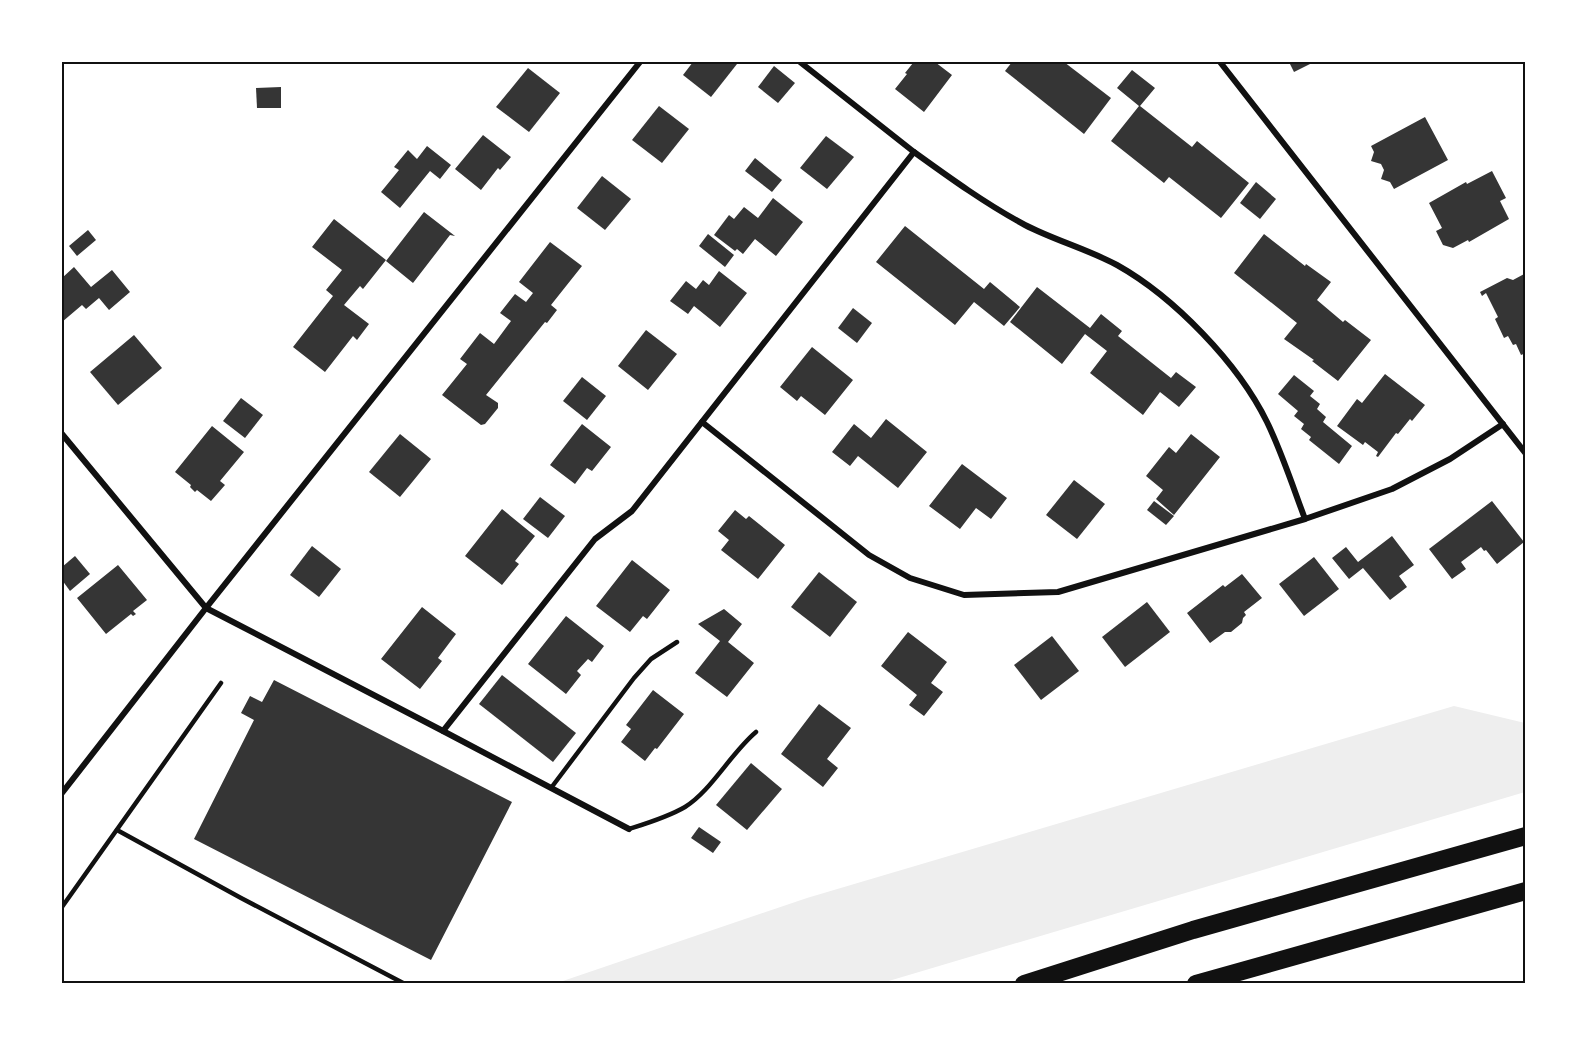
<svg xmlns="http://www.w3.org/2000/svg" width="1587" height="1045" font-family="Ubuntu,sans-serif">
<rect width="100%" height="100%" fill="#fff"/>
<path fill="#eee" d="M1454,706L1525,723V792L882,983H557L807,898Z"/>
<g fill="#353535">
<path d="M693,62H734L737,64L711,97L683,75Z"/>
<path d="M917,62H935L952,75L924,112L895,89L907,74L905,73L913,63L915,64Z"/>
<path d="M1012,62H1064L1111,98L1084,134L1005,71Z"/>
<path d="M1289,62H1314L1294,72Z"/>
<path d="M774,66L795,83L778,103L758,87Z"/>
<path d="M528,68L560,93L529,132L496,107Z"/>
<path d="M1132,70L1155,88L1140,106L1192,147L1197,141L1249,183L1221,218L1169,177L1164,183L1111,141L1139,106L1117,88Z"/>
<path d="M281,87V108H257L256,88Z"/>
<path d="M659,106L689,129L662,163L632,140Z"/>
<path d="M1425,117L1448,160L1394,189L1390,182L1381,179L1384,170L1381,164L1371,161L1374,152L1371,146Z"/>
<path d="M483,135L511,157L500,170L498,168L481,190L455,169Z"/>
<path d="M826,136L854,157L827,189L800,168Z"/>
<path d="M427,146L451,165L440,179L430,171L400,208L381,192L399,170L394,167L408,150L417,159Z"/>
<path d="M755,158L782,180L772,192L745,171Z"/>
<path d="M1492,171L1506,198L1500,201L1509,219L1469,242L1468,240L1453,248L1443,245L1436,231L1442,228L1429,203L1466,182L1467,184Z"/>
<path d="M602,176L631,199L605,230L577,208Z"/>
<path d="M1256,182L1276,199L1260,219L1240,203Z"/>
<path d="M773,198L803,222L776,256L755,239L743,254L737,249L735,251L714,235L729,215L734,219L744,207L758,218Z"/>
<path d="M424,212L455,236L450,235L413,283L386,261Z"/>
<path d="M334,219L386,260L363,289L360,286L344,305L369,324L357,340L353,336L325,372L293,347L333,296L326,290L342,270L312,247Z"/>
<path d="M905,226L984,289L990,282L1020,307L1004,326L974,302L955,325L876,262Z"/>
<path d="M88,230L96,240L77,256L69,246Z"/>
<path d="M708,234L734,255L725,267L699,246Z"/>
<path d="M1264,234L1305,266L1306,264L1331,282L1317,300L1343,322L1345,320L1371,340L1338,381L1312,361L1314,360L1284,339L1297,323L1234,273Z"/>
<path d="M550,242L582,266L551,305L557,310L547,323L545,322L486,395L498,403V408L485,424L481,425L442,395L467,364L460,359L480,333L494,344L511,321L500,313L515,294L526,302L533,293L519,282Z"/>
<path d="M74,267L91,287L112,270L130,292L109,310L99,298L86,309L82,305L62,322V278Z"/>
<path d="M719,271L747,293L720,327L694,306L688,314L670,301L686,281L696,289L703,280L709,285Z"/>
<path d="M1526,273V353L1521,355L1516,344L1513,345L1508,336L1504,338L1495,319L1498,317L1486,293L1482,296L1480,292L1507,278L1513,280Z"/>
<path d="M1037,287L1090,328L1101,314L1122,331L1118,336L1171,378L1176,372L1196,387L1179,407L1160,392L1143,415L1090,373L1107,351L1085,334L1062,364L1010,322Z"/>
<path d="M853,308L872,323L857,343L838,328Z"/>
<path d="M646,330L677,354L648,390L618,366Z"/>
<path d="M134,335L162,368L118,405L90,372Z"/>
<path d="M812,347L853,380L825,415L801,396L797,401L780,387Z"/>
<path d="M1385,374L1425,405L1412,421L1410,419L1398,434L1396,433L1378,457L1376,456L1378,452L1365,442L1363,445L1337,426L1357,399L1362,403Z"/>
<path d="M1294,375L1314,391L1310,396L1320,404L1317,409L1326,417L1323,422L1352,446L1339,464L1309,440L1311,437L1301,429L1304,424L1294,416L1298,411L1278,394Z"/>
<path d="M582,377L606,396L587,420L563,401Z"/>
<path d="M241,398L263,415L245,438L223,421Z"/>
<path d="M886,419L927,452L898,488L858,456L850,466L832,452L854,424L871,438Z"/>
<path d="M582,424L611,447L592,471L587,468L575,484L550,465Z"/>
<path d="M212,426L244,452L220,481L225,485L211,501L197,490L195,492L190,487L191,485L175,472Z"/>
<path d="M400,434L431,459L400,497L369,472Z"/>
<path d="M1191,434L1220,457L1174,515L1156,499L1163,490L1146,476L1169,447L1176,453Z"/>
<path d="M962,464L1007,498L991,519L976,508L960,529L929,506Z"/>
<path d="M1074,480L1105,504L1077,539L1046,515Z"/>
<path d="M540,497L565,516L548,538L523,519Z"/>
<path d="M1154,501L1174,516L1166,525L1147,510Z"/>
<path d="M1492,501L1524,542L1497,564L1486,550L1484,551L1481,547L1461,562L1466,569L1452,579L1429,549Z"/>
<path d="M502,509L535,536L515,561L519,564L502,585L465,556Z"/>
<path d="M735,510L746,519L749,516L785,545L758,579L721,550L729,540L718,531Z"/>
<path d="M1392,536L1414,565L1399,576L1407,587L1390,600L1363,568L1349,579L1332,558L1346,547L1358,562Z"/>
<path d="M312,546L341,569L319,597L290,575Z"/>
<path d="M75,556L90,574L70,591L62,580V567Z"/>
<path d="M1314,557L1339,589L1304,616L1279,584Z"/>
<path d="M632,560L670,590L647,619L643,616L630,632L596,606Z"/>
<path d="M118,565L147,600L133,611L136,614L133,616L131,614L106,634L77,598Z"/>
<path d="M819,572L857,602L830,637L791,607Z"/>
<path d="M1242,574L1262,598L1244,612L1246,615L1243,618L1242,623L1231,632H1225L1210,643L1187,613L1223,585L1225,587Z"/>
<path d="M1147,602L1170,632L1125,667L1102,637Z"/>
<path d="M422,607L456,634L438,658L442,661L420,689L381,659Z"/>
<path d="M724,609L742,624L728,642L754,663L727,697L695,673L720,641L698,624Z"/>
<path d="M566,616L604,646L592,662L588,659L577,671L581,675L566,694L528,664Z"/>
<path d="M908,632L947,662L931,683L943,692L924,716L909,705L917,695L881,666Z"/>
<path d="M1052,636L1079,671L1041,700L1014,665Z"/>
<path d="M502,675L576,733L553,762L479,704Z"/>
<path d="M274,680L512,802L431,960L194,839L254,720L241,713L250,696L262,702Z"/>
<path d="M653,690L684,714L657,749L655,748L645,761L621,742L631,729L626,725Z"/>
<path d="M819,704L851,728L827,759L838,768L823,787L781,754Z"/>
<path d="M751,763L782,789L747,830L716,805Z"/>
<path d="M699,827L721,842L713,853L691,838Z"/>
</g>
<g fill="none" stroke-linecap="round" stroke-linejoin="round">
<g stroke="#111" stroke-width="4.5">
<path d="M551,788L634,678L651,659L677,642"/>
<path d="M629,829C648,823 668,817 685,807C711,791 731,753 756,732"/>
<path d="M117,830L241,898L405,984"/>
<path d="M62,907L221,683"/>
</g>
<g stroke="#111" stroke-width="6">
<path d="M1220,62L1526,454"/>
<path d="M914,152C950,178 986,204 1025,225C1054,240 1087,249 1117,265C1174,297 1238,363 1267,422C1282,453 1293,487 1305,519"/>
<path d="M702,422L869,555L910,578L964,595L1058,592L1305,519L1392,489L1450,459L1503,424"/>
<path d="M62,434L206,608L443,731L629,829"/>
<path d="M443,731L595,539L632,511L914,152L800,62"/>
<path d="M62,793L206,608L640,62"/>
</g>
<g stroke="#111" stroke-width="18">
<path d="M1024,984L1193,930L1526,836"/>
<path d="M1196,984L1526,891"/>
</g>
</g>
<rect width="1587" height="1045" fill="none" stroke="#ffffff" stroke-width="126"/>
<rect x="63" y="63" width="1461" height="919" fill="none" stroke="#111" stroke-width="2"/>
</svg>
